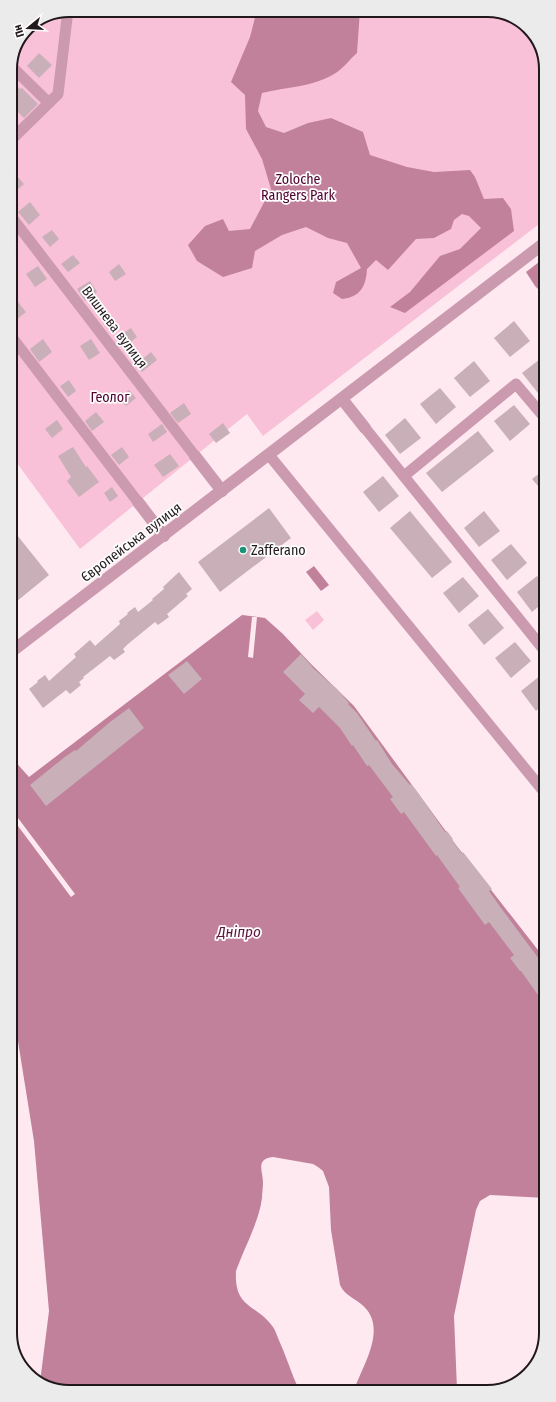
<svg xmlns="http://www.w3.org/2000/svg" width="556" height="1402" font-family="'Fira Sans Condensed',sans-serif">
<rect width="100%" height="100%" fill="#ffe9f1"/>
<g fill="#f9c1d7">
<path d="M69,10H491L523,22L543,50V221L263,436L247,414L80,549L11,455L10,66L28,27Z"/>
<path d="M317,611L324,620L313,630L305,620Z"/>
</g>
<g fill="#c1819b">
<path d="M257,10H360L357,53C350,59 343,69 334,74C313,87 286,87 262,93L258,111L266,127L284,133L308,123L331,118L363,132L370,155L407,167L434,172L470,170L475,177L484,199L503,198L511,209L514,231L405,313L390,307L410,292L440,256L460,249L481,228L469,216L462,214L454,220L451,229L434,238L416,239L388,270L376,260L367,269C366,287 360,297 342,299L333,293L336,282L361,268L347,243L328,238L306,227L282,235L255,251L252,268L223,277L197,261L188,245L205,226L223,219L229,231L250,229L271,189L262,159L246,129L245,95L231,82L250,37Z"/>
<path d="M543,259L544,295L535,286L526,272Z"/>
<path d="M314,566L329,585L321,591L306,572Z"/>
<path d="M242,615L265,618L283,634L311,664L354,706L456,845L545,959L546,1198L490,1195L480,1201L476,1210L454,1316L457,1389L354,1390C362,1367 385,1333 367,1310C359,1299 345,1297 340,1285L331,1230L329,1187L323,1171L318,1167L313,1164L273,1157C255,1159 263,1171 263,1183C263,1188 262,1193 262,1198C259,1222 244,1248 236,1271C234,1309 256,1303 273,1327C275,1330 277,1335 278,1338C286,1355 291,1373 299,1390L65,1392L40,1382L49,1311L34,1141L12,1004V758L29,777Z"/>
</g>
<g fill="#ffe9f1">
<path d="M252,617H257L253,658L248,657Z"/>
<path d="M12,810L75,894L71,897L12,818Z"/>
</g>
<g fill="#c8afb8">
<path d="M39,53L52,65L39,78L27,66Z"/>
<path d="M10,79L20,89L22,88L38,104L24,118L10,104Z"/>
<path d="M10,168L24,184L10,196Z"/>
<path d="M30,202L40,215L29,225L18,212Z"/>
<path d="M52,230L59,239L50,247L42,237Z"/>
<path d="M73,255L80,263L68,272L61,264Z"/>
<path d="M119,264L126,274L115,281L109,272Z"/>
<path d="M38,266L47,279L35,287L26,274Z"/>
<path d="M90,281L97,292L85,301L77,289Z"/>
<path d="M18,302L26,312L11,324V307Z"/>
<path d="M514,321L530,341L510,357L494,338Z"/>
<path d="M131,328L137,337L123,348L116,338Z"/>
<path d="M43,339L52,352L39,362L30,349Z"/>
<path d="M91,339L100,353L89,360L80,346Z"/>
<path d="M151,352L157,360L142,372L136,364Z"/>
<path d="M544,356V388L538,393L522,373Z"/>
<path d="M474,361L490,381L470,397L454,378Z"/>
<path d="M69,380L76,391L68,397L60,386Z"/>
<path d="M440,388L456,407L436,424L420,404Z"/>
<path d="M129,390L136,398L126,406L119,398Z"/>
<path d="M184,403L191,414L178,423L170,413Z"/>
<path d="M514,405L530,424L510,441L494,421Z"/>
<path d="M96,412L104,422L92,431L85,421Z"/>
<path d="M405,418L421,438L400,454L385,435Z"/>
<path d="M57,420L63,429L52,438L45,429Z"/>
<path d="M223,423L230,433L216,443L209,434Z"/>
<path d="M162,424L167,432L153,442L148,434Z"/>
<path d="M478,431L494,451L442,492L426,473Z"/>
<path d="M73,447L86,467L87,466L99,482L79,497L67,481L71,477L58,456Z"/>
<path d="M122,447L129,457L119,465L111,455Z"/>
<path d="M170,454L179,466L163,477L154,465Z"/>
<path d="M544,470V493L532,479Z"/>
<path d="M383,476L399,496L379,512L363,492Z"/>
<path d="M112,487L118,496L110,502L104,493Z"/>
<path d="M269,508L291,538L220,592L198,562Z"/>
<path d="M410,511L452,562L432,578L390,528Z"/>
<path d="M484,511L500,531L479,547L464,528Z"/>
<path d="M17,535L49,575L11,606V540Z"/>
<path d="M511,544L527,563L507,580L491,560Z"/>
<path d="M179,572L192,589L186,594L188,596L167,614L169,617L158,625L155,622L128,644L123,649L125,652L114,660L110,656L83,677L84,678L79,682L81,685L70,694L66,690L43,708L29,689L38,682L37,681L45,675L49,681L76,657L74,654L90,640L95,646L120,624L119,621L128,614L127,613L135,607L138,612L153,600L152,599L164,589L163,587Z"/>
<path d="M537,576L544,585V602L532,612L517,592Z"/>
<path d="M463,577L479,596L459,613L443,593Z"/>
<path d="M488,609L504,628L484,645L468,625Z"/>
<path d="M515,642L531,661L511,678L495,658Z"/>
<path d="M301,654L314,669L337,689L349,703L348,704L357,713L376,741L377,740L392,764L410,785L411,784L416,790L445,832L447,831L453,839L452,840L462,854L463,852L492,889L489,891L501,908L545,967V1005L521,971H520L510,958L514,955L489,922L485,925L458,888L460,887L437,855L436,856L404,812L401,814L390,799L393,797L369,765L367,766L353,745L352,746L340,728L319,707L313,713L299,700L305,694L283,672Z"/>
<path d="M187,661L202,679L184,694L168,675Z"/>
<path d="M541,675L544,679V704L536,711L521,691Z"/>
<path d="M129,708L144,728L46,806L30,785L66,756L75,750L76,751L110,722Z"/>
</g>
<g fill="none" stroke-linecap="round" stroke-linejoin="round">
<g stroke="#cc9aae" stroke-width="11">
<path d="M10,65L49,103"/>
<path d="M10,141L58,94L68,10"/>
<path d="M10,215L195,456"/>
<path d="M11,336L138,502"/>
<path d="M365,428L544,650"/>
<path d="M269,455L545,793"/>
<path d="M404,476L516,384L544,417"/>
</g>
<g stroke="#cc9aae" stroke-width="12">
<path d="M342,399L365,428"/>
<path d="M195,456L222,491"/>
<path d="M138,502L164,536"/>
<path d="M11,652L543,244"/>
</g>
</g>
<circle fill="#199277" stroke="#fdfdfd" stroke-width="1.5" cx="243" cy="550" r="4"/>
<g text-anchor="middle" stroke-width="3.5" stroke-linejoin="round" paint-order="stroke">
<g font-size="14" fill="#4f002e" stroke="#fdfdfd">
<text x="298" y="184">Zoloche<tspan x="298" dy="16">Rangers Park</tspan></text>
<text x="110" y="402">Геолог</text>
</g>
<g font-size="14" fill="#21181c" stroke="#fdfdfd">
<text transform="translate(115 327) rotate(53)" y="5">Вишнева вулиця</text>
<text transform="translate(131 542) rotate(-37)" y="5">Європейська вулиця</text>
</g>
<g font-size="14" fill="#21181c" stroke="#fdfdfd" text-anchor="start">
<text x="251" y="555">Zafferano</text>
</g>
<g font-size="15" font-style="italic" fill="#60133c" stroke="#fdfdfd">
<text x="239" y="937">Дніпро</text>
</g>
</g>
<path d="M0 0H556V1402H0ZM69 17H487A52 52 0 0 1 539 69V1333A52 52 0 0 1 487 1385H69A52 52 0 0 1 17 1333V69A52 52 0 0 1 69 17Z" fill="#ebebeb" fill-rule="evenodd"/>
<path fill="none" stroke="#21181c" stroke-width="2" d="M69 17H487A52 52 0 0 1 539 69V1333A52 52 0 0 1 487 1385H69A52 52 0 0 1 17 1333V69A52 52 0 0 1 69 17Z"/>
<g transform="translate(28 28) rotate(252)" stroke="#fdfdfd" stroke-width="3" paint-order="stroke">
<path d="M0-3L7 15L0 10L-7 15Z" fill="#21181c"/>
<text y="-6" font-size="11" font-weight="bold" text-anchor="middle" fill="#21181c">Пн</text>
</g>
</svg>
